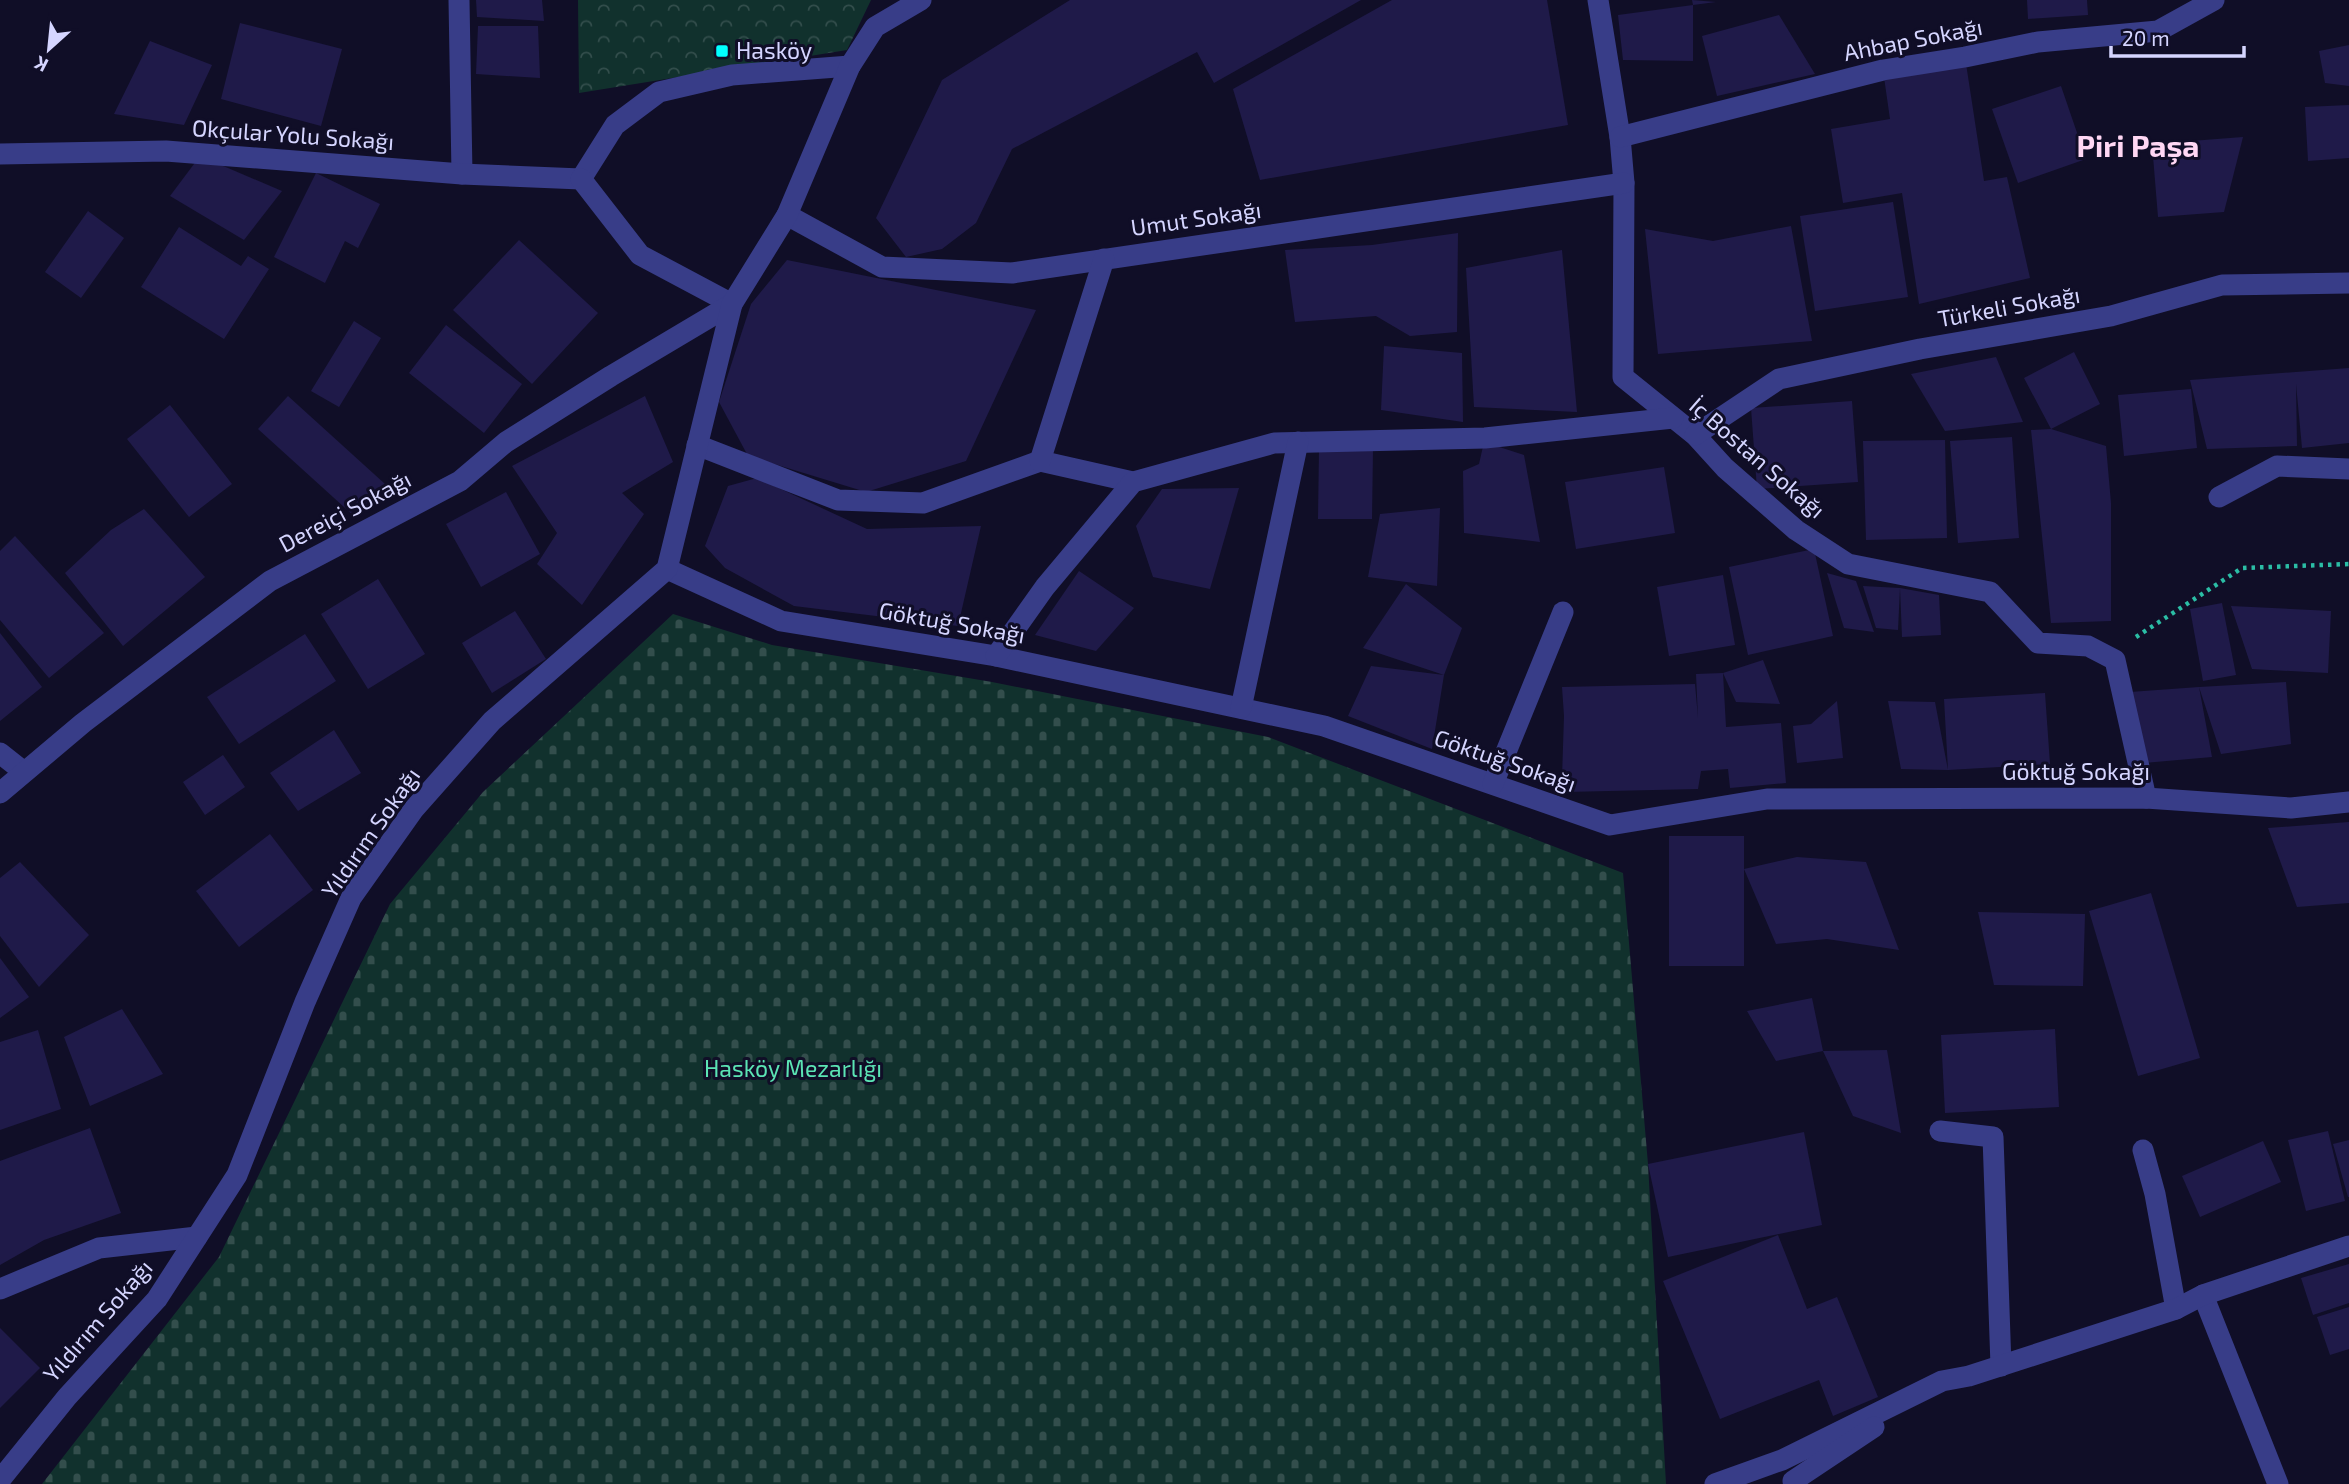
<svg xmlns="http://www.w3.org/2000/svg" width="2349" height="1484" font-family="'Exo 2',sans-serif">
<defs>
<pattern id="cemetery-stones" width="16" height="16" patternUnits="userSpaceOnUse" patternTransform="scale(1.75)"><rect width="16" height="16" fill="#11312d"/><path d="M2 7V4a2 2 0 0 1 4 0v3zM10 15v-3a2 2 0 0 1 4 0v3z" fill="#334e4c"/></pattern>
<pattern id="park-crowns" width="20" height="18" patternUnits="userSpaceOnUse" patternTransform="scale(1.75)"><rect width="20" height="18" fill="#11312d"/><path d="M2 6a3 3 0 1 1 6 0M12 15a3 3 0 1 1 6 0" fill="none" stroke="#334e4c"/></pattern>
</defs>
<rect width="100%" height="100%" fill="#100e27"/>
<path fill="url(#cemetery-stones)" d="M673,614L772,645L992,682L1268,737L1623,873L1648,1164L1666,1484H42L219,1257L390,904L483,792Z"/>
<path fill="url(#park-crowns)" d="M578,0H871L847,50L579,93Z"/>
<g fill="#1f1a49">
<path d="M476,0H542L544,21L477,17Z"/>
<path d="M1070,0H1361L1214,83L1197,52L1012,149L976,223L942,249L906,257L876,218L942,80Z"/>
<path d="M1392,0H1547L1568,125L1260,180L1233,89Z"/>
<path d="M1692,0L1716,2L1693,5V61L1623,60L1618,15L1693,5Z"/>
<path d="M2027,0H2087L2088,15L2028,19Z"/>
<path d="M1779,15L1815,74L1717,96L1702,36Z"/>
<path d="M240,23L342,49L321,126L221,99Z"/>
<path d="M478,26H538L540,78L476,74Z"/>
<path d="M150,41L212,65L184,125L114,114Z"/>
<path d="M2349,45V86L2325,83L2319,51Z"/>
<path d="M1965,57L1984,181L2007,177L2030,278L1919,304L1902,193L1843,203L1831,129L1890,119L1883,70Z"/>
<path d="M2061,86L2086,159L2018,183L1992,109Z"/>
<path d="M2349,105V158L2308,161L2305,107Z"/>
<path d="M2243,137L2224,212L2158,217L2152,144Z"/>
<path d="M200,156L282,191L244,240L170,196Z"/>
<path d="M316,173L380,204L358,248L345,241L325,283L274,257Z"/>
<path d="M1893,202L1908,297L1815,311L1800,216Z"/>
<path d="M88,211L124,238L81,298L45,272Z"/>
<path d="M1791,226L1812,341L1658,354L1645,229L1713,241Z"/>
<path d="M179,227L241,266L248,256L269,269L224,339L141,287Z"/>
<path d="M1458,233L1457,332L1410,336L1376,316L1295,322L1285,250L1372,245Z"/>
<path d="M519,240L598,313L532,384L453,310Z"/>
<path d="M1562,250L1577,412L1474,407L1466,268Z"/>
<path d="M787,260L1036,310L966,461L866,492L748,456L719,402L751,304Z"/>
<path d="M354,321L381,338L339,407L311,391Z"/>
<path d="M446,325L522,384L484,433L409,373Z"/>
<path d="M1384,346L1462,353L1463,422L1381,410Z"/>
<path d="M2074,352L2100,404L2051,429L2106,446L2111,503V621L2051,623L2031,430L2051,429L2024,378Z"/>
<path d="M1996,357L2023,422L1945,431L1911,374Z"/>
<path d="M2349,368V443L2302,448L2296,384L2297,446L2207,449L2190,380Z"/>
<path d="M2191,389L2197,448L2124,456L2118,395Z"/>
<path d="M288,396L385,484L355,517L258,429Z"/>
<path d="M645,396L673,462L622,493L644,514L582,605L537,564L557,533L512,466Z"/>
<path d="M1852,401L1858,482L1757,489L1751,408Z"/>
<path d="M170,405L232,484L189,517L127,439Z"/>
<path d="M2012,437L2019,538L1958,543L1950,441Z"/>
<path d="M1945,440L1947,538L1866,540L1863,441Z"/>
<path d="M1484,442L1524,455L1540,542L1464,533L1463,471L1479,464Z"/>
<path d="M1319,448L1373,449L1372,519H1318Z"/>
<path d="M1664,467L1675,533L1576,549L1565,482Z"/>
<path d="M757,478L867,529L981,526L958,626L794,606L725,568L705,546L728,486Z"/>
<path d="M1239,488L1210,589L1153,577L1136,526L1162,489Z"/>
<path d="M506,492L540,554L481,587L446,524Z"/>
<path d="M1440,508L1437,586L1368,577L1380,514Z"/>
<path d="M144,509L205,577L123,646L65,573L111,530Z"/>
<path d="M15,536L104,633L49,678L0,620V551Z"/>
<path d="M1814,549L1833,636L1748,655L1729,567Z"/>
<path d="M1079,571L1134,608L1096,651L1035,635Z"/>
<path d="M1827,573L1856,581L1874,632L1844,628Z"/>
<path d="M1723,575L1735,645L1669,656L1657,587Z"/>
<path d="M378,579L425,654L368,689L321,614Z"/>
<path d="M1406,584L1462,628L1444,675L1432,749L1348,716L1371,666L1444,675L1363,648Z"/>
<path d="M1863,586L1900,588L1898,630L1876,628Z"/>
<path d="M1900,588L1939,595L1941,635L1902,637Z"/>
<path d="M2222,603L2236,675L2203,681L2190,609Z"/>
<path d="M2231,606L2331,611L2328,673L2252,669Z"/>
<path d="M515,611L546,659L492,693L462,643Z"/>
<path d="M0,633L42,687L0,721Z"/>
<path d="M305,634L336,681L239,744L207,697Z"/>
<path d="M1763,660L1780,704L1736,702L1723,673Z"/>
<path d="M1723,673L1726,727L1781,723L1786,783L1730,788L1728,769L1701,771L1698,789L1565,792L1562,778L1564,716L1562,687L1695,684L1698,718L1696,674Z"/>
<path d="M2286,682L2291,744L2221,754L2199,687L2212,757L2144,763L2130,692L2199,687Z"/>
<path d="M2045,693L2050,764L1948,770L1901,769L1888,701L1935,702L1948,770L1944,699Z"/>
<path d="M1837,701L1843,758L1797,763L1793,726L1811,724Z"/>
<path d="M334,730L361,773L298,811L270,773Z"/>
<path d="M223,755L245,787L205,815L183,782Z"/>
<path d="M2349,822V903L2297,907L2268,828Z"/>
<path d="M270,834L313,890L239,947L196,891Z"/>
<rect x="1669" y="836" width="75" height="130"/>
<path d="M1797,857L1866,862L1899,950L1827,939L1776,944L1744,869Z"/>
<path d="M20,862L89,935L39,987L0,936V878Z"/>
<path d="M2151,893L2200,1058L2138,1076L2089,911Z"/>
<path d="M1978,912L2085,914L2083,986L1994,985Z"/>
<path d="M0,958L29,997L0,1018Z"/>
<path d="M1812,998L1823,1051L1887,1050L1901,1133L1853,1116L1823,1051L1776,1061L1747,1011Z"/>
<path d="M122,1009L163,1074L90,1106L64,1037Z"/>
<path d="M2055,1029L2059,1107L1945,1113L1941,1035Z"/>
<path d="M38,1030L61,1109L0,1130V1042Z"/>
<path d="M90,1128L121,1213L44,1240L0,1265V1161Z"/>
<path d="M2328,1131L2345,1201L2306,1211L2288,1140Z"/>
<path d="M1804,1132L1822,1225L1668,1257L1648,1164Z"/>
<path d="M2349,1140V1197H2348L2333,1144Z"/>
<path d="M2263,1141L2281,1182L2200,1217L2182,1176Z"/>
<path d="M1778,1235L1807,1309L1837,1297L1878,1397L1833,1416L1819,1380L1720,1419L1663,1281Z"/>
<path d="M2349,1264V1303L2313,1315L2301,1278Z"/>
<path d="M2349,1307V1349L2330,1355L2317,1317Z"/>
<path d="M0,1328L40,1368L0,1408Z"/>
</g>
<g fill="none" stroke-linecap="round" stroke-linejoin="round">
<path stroke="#2bbda5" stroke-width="4.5" stroke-dasharray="3.5 5" stroke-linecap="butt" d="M2136,637L2242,568L2349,564"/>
<g stroke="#383d88" stroke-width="21">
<path d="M459,0L462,174"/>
<path d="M1598,0L1620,137L1624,183L1623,377L1695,435L1725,468L1796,530L1848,564L1990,592L2038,643L2088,646L2115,660L2146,798"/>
<path d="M1620,137L1883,70L1965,57L2038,42L2158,31L2214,0"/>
<path d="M0,154L166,151L462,174L581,179"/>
<path d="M581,179L615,125L659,92L732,75L850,66"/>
<path d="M581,179L640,255L732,304"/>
<path d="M787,215L882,267L1012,273L1624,183"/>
<path d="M1695,435L1779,379L1920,349L2111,316L2222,285L2349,283"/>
<path d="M697,445L838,500L923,503L1040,461L1133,482"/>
<path d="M1040,461L1104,259"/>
<path d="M2219,497L2277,466L2349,469"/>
<path d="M667,569L781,621L996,656L1324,726L1610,825L1767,799L2146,798L2291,808L2349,802"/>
<path d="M996,656L1045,587L1133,482L1274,443L1485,438L1673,418"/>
<path d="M1241,708L1298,442"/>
<path d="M0,753L24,772"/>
<path d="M1493,784L1563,612"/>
<path d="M0,793L83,723L270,581L460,481L506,442L611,376L732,304"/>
<path d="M1940,1131L1993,1137L2001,1366"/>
<path d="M2143,1150L2155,1194L2176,1309"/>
<path d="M0,1289L99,1248L197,1237"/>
<path d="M2203,1295L2278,1484"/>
<path d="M0,1480L67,1397L157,1299L237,1175L305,1002L351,898L414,809L492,721L667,569L732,304L787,215L850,66L875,27L921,0"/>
<path d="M1715,1484L1782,1460L1942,1381L1969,1376L2176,1309L2203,1295L2349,1246"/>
<path d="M1794,1484L1793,1481L1874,1427"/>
</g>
</g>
<rect fill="#01ffff" stroke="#100e27" stroke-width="2.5" x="715" y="44" width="14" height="14" rx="3.5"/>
<g text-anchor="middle" stroke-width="6" stroke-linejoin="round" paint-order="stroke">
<g font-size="23" fill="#d5d5ff" stroke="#100e27">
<text transform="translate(1913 40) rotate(-11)" y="8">Ahbap Sokağı</text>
<text transform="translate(293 135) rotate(4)" y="8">Okçular Yolu Sokağı</text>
<text transform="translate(1196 219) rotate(-8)" y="8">Umut Sokağı</text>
<text transform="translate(2009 307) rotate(-10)" y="8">Türkeli Sokağı</text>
<text transform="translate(1757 458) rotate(41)" y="8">İç Bostan Sokağı</text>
<text transform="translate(345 512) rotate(-28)" y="8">Dereiçi Sokağı</text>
<text transform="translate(952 623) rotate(10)" y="8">Göktuğ Sokağı</text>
<text transform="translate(1505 761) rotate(19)" y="8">Göktuğ Sokağı</text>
<text x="2076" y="780">Göktuğ Sokağı</text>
<text transform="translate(371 833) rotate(-55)" y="8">Yıldırım Sokağı</text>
<text transform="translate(98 1321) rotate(-49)" y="8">Yıldırım Sokağı</text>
</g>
<g font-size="23" fill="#d5d5ff" stroke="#100e27" text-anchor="start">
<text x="736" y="59">Hasköy</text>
</g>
<g font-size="23" fill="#5be4b4" stroke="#100e27">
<text x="793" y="1077">Hasköy Mezarlığı</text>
</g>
<g font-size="30" font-weight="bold" fill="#ffd7f4" stroke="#100e27">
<text x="2138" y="157">Piri Paşa</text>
</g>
</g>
<g transform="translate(49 49) rotate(207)" stroke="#100e27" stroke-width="5" paint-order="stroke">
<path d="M0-5L12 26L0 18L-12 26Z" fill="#d5d5ff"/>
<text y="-10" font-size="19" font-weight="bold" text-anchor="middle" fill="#d5d5ff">K</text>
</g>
<path d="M2111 46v10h133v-10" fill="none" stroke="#d5d5ff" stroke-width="3.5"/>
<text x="2122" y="46" font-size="21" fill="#d5d5ff" stroke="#100e27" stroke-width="5" paint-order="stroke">20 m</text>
</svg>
